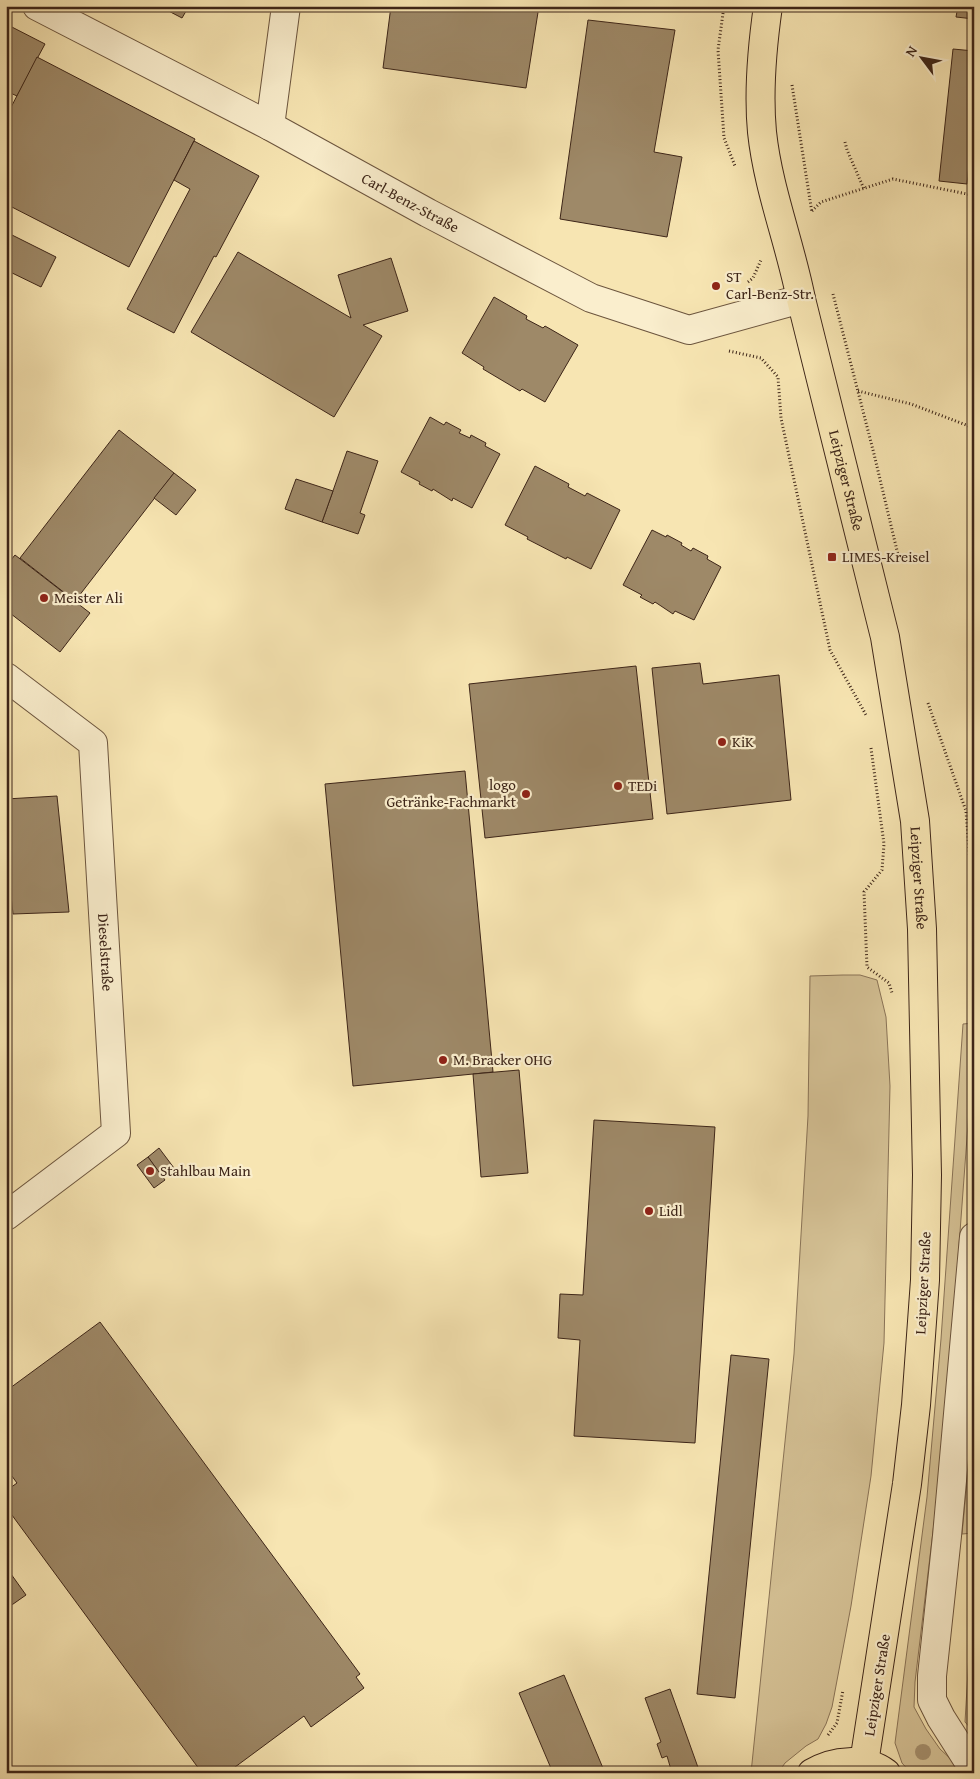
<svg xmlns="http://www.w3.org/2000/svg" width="980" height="1779" font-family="'Gentium Book Plus',serif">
<rect width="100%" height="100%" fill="#f7e5b2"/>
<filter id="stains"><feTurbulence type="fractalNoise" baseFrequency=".004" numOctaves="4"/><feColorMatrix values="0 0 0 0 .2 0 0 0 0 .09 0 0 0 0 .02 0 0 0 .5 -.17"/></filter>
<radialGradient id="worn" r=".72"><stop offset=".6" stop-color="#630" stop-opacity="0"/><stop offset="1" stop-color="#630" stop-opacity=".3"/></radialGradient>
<g fill="#d7c498" stroke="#8a7458">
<path d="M843,975H860L877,980L886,1017L890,1086L884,1343L871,1476L851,1606L832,1707L826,1724L818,1739L806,1746L785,1763L778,1773H751L794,1354L808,1116L810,976Z"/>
<path d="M974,1023V1043L952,1340L937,1498L915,1682L914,1707L926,1729L940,1749L954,1762L960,1773H911L902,1763L895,1743L927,1497L941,1339L963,1024Z"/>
<path d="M971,1439H974V1533L962,1534Z"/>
<path d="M974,1569V1732L965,1722Z"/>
</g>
<g fill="#9e8968" stroke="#3d2518">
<path d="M159,6H189L182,18Z"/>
<path d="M391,6H539L526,88L383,68Z"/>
<path d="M958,6H974V19L956,17Z"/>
<path d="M588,20L675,30L654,152L682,157L667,237L560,219Z"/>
<path d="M6,24L45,44L17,96L6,91Z"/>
<path d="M953,49L974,51V115L967,184L939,181Z"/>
<path d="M37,57L195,139L129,267L6,204V117Z"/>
<path d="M194,141L259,176L216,257L214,256L174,333L127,309L190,189L174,180Z"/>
<path d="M6,232L56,257L41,287L6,270Z"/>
<path d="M238,252L351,318L338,275L391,258L408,311L363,325L382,336L334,417L191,332Z"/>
<path d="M494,297L527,316L526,319L543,328L545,326L578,345L545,402L522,389L520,391L483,369L484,367L462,353Z"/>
<path d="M430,417L444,425L446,422L461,430L459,433L470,438L471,435L486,443L485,446L500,454L472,508L453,498L452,501L433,489L432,491L419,484L420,482L401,472Z"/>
<path d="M119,430L174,473L75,601L20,558Z"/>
<path d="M347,451L378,461L360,513L365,515L358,534L322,522Z"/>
<path d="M535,466L569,484L568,487L585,496L587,493L620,510L591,569L567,557L566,559L527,539L528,537L505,525Z"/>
<path d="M174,473L196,490L176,515L154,498Z"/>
<path d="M296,479L333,491L322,522L285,509Z"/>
<path d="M652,530L666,537L667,535L682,543L681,545L691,551L693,548L708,556L707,559L721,567L694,620L675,611L673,614L655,602L653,604L640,597L642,595L623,585Z"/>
<path d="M15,555L90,613L60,652L6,610V566Z"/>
<path d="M700,663L703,684L779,675L791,800L667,814L652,668Z"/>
<path d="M636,666L653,819L485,838L469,684Z"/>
<path d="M465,771L493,1072L353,1086L325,784Z"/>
<path d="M57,796L69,912L13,914L6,847V799Z"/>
<path d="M519,1070L528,1173L481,1177L473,1074Z"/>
<path d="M594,1120L715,1127L695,1443L574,1436L580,1340L558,1338L560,1294L583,1295Z"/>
<path d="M159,1148L174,1168L162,1177L148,1157Z"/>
<path d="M148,1157L165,1180L154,1188L137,1165Z"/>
<path d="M100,1322L360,1674L356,1677L364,1688L311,1727L304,1716L227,1773H202L6,1507V1491L17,1483L6,1468V1391Z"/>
<path d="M731,1355L769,1359L735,1698L697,1694Z"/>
<path d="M6,1567L26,1595L6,1609Z"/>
<path d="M564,1675L605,1773H553L519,1693Z"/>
<path d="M670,1689L700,1773H672L667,1756L662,1758L657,1744L661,1742L645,1698Z"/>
</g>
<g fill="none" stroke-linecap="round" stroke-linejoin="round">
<g stroke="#6c553e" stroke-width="30">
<g id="minor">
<path id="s1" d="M37,6L270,126L428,213L591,298L689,330L801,299"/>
<path d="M270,126L286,6"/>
<path id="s2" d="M6,677L93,743L116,1133L6,1216"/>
<path d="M974,1237L947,1536L932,1676V1700L941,1718L974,1770"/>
</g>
</g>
<g stroke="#3d2518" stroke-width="30">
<g id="major">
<path id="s3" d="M768,6C762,48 758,90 762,132C768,189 790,243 801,299L885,637L915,821L922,929L927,1175L925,1280L916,1405L907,1484L864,1763"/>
<path d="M812,1773C834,1760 864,1757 886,1773"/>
</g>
</g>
<g stroke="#3d2518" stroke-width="3" stroke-dasharray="1 2.5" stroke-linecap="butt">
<path d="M724,6L718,50L724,138L735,166"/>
<path d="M792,85L812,213"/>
<path d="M845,142L847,150L864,189"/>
<path d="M812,211L821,202L893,179L972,195"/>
<path d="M748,282L753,278L761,260"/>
<path d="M833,294L874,454L899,559"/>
<path d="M729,351L761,358L778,377L781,418L830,650L866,715"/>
<path d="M858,391L911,404L974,428"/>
<path d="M928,703L966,811L974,915"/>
<path d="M871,748L884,844L882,870L864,892L867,967L889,983L892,993"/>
<path d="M828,1735L837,1723L843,1690"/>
</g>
<use href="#minor" stroke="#faeecd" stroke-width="28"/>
<use href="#major" stroke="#f7e5b2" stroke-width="28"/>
</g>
<circle fill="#a6916f" cx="923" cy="1752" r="8"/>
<g fill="#8f2418" stroke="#faeecd" stroke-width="2">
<circle cx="716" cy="286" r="5"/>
<rect x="827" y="552" width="10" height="10" rx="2.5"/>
<circle cx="44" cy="598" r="5"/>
<circle cx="722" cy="742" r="5"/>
<circle cx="618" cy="786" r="5"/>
<circle cx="526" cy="794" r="5"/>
<circle cx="443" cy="1060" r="5"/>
<circle cx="150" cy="1171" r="5"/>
<circle cx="649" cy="1211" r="5"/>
</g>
<g text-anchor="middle" stroke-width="4.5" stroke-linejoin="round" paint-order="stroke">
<g font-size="15" fill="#3d2518" stroke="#faeecd">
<text dy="5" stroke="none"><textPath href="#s1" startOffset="422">Carl-Benz-Straße</textPath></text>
<text dy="5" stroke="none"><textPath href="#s3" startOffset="485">Leipziger Straße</textPath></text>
<text dy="5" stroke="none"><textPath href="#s3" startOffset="890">Leipziger Straße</textPath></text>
<text dy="5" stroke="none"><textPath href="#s2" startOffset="319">Dieselstraße</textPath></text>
<text transform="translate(923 1283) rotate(-87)" y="5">Leipziger Straße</text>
<text transform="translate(877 1685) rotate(-81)" y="5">Leipziger Straße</text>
</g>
<g font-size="15" fill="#3d2518" stroke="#faeecd" text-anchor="start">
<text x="726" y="282">ST<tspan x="726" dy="17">Carl-Benz-Str.</tspan></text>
<text x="842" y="562">LIMES-Kreisel</text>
<text x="54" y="603">Meister Ali</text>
<text x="732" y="747">KiK</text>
<text x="516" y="790" text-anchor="end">logo<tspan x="516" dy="17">Getränke-Fachmarkt</tspan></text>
<text x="628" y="791">TEDi</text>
<text x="453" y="1065">M. Bracker OHG</text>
<text x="160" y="1176">Stahlbau Main</text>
<text x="659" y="1216">Lidl</text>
</g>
</g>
<rect width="980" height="1779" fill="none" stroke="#f7e5b2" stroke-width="25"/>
<rect x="8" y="8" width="965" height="1764" fill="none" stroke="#3d2518" stroke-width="2.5"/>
<rect x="12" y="12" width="955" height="1754" fill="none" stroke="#3d2518"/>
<g transform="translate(922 58) rotate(302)" stroke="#faeecd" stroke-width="4" paint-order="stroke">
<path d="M0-4L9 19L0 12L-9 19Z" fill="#3d2518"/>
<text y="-8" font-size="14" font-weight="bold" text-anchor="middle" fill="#3d2518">N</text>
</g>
<rect width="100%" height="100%" filter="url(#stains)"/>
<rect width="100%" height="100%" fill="url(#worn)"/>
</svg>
